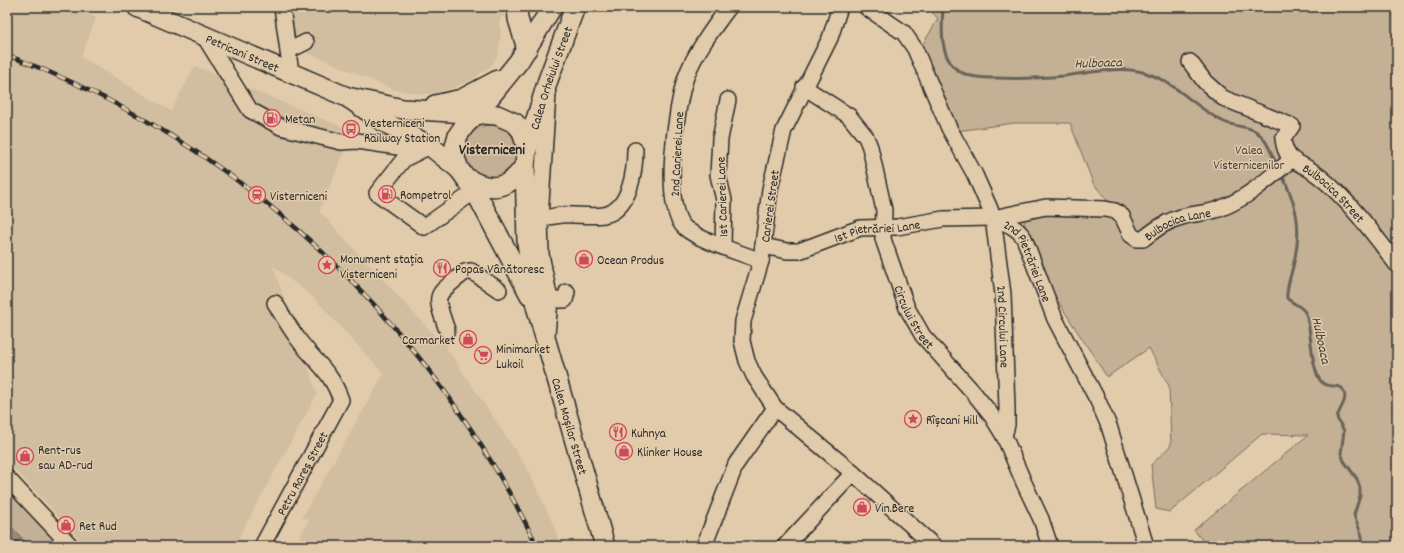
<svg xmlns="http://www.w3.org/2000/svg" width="1404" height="553" font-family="Dekko,sans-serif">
<rect width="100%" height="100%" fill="#e1cbaa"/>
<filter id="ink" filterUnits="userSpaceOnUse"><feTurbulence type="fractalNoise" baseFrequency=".025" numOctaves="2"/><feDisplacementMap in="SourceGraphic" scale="8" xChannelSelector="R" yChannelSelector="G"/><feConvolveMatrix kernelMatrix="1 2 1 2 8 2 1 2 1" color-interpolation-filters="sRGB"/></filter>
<g filter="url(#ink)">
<g fill="#d1bd9f">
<path d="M7,7H70L96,18L81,57L171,111L195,66L342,127L345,150L319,211L435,336L433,340L436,342L442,337L449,344L446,347L527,468L553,524L560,546H295L309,520L302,517L384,374L314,298L273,266L317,394L234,546H86L7,461Z"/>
<path d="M287,7H505L504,16L500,19L499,26L501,31L498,55L491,66L473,79L456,87L431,94H419L392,89L290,45Z"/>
</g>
<g fill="#c3b095" stroke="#776e60">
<path d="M928,7H1397V546H1207L1194,530L1308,435L1262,434L1170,512L1156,509L1151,465L1171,445L1169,386L1149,348L1107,377C1077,329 1033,273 1023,217L1110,204L1093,183L1070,123H1014L957,131L921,47L938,19Z"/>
<circle cx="491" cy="151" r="26"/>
<path d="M7,488L61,546H7Z"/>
</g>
<path fill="#968a77" stroke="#6b6459" d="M7,522L29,546H19L7,532Z"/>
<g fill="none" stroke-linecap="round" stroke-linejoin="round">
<g stroke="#6b6459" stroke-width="3">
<path d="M943,7C942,25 939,54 955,68C966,78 983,78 998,78C1020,79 1042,78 1064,76C1090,73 1120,65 1146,73C1175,82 1196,108 1222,121C1232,126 1242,126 1251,129C1265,134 1270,151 1276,163"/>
<path d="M1281,173C1297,205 1302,227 1294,262C1292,273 1286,287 1287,298C1292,304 1302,305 1306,314C1312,328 1310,376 1324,384C1330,387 1337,385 1342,388C1350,400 1339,407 1337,418L1344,431L1341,453L1344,461L1357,479L1360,488V496L1354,515L1362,536V546"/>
</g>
<g stroke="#2b2b2b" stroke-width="18">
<g id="minor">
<path d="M282,7L291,73"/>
<path d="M729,7C714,27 694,54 686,77C676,105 661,208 685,228C702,242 739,252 761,261"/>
<path d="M840,7L830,38L784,130L770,189L761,261L743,321L742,341L747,361L754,376L775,408L853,473L934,546"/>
<path id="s1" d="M866,7L904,33L915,49L949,128L975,175L990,209L993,218L1003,294L1007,408V425L1004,436"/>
<path d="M204,36L250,110L281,127L341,142L357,141L405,148L430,146"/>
<path d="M288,51L306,42"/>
<path id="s2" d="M1190,62L1205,82L1223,98L1292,126L1283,139C1286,162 1296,160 1312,171C1342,191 1376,236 1397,265"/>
<path id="s3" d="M804,87L849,116L866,137L870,147L884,210L883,239L907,308L923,336L973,392L990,413L1004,436L1024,483L1041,519L1050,546"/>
<path d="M424,149L404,159L377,193L424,227L475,191"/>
<path d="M540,218C547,218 554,216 561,215C575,214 590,217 604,215C630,210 635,171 635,150"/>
<path id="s4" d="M993,218C1006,223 1017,227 1024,238L1055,319L1098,401L1109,426L1146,546"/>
<path d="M723,246L724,200L718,175L720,139L728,100"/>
<path id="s5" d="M763,246L787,251H799L860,228L897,227L943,219L993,218L1046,207L1105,209L1115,211L1122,216L1131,235L1137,239H1143C1157,228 1168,220 1185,216C1198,213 1212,213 1224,207C1250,196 1269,178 1291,160"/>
<path d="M550,300H565L567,292"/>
<path d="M447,330C433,291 435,297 465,272L471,271L499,290"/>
<path d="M547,335L550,300L541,254L540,218L548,94"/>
<path d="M7,478L71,546"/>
<path id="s6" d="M262,546L341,400C331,371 315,362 298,339C290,328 282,315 275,303"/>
<path d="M704,546L736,464L775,408"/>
<path d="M785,546L853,473"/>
</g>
</g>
<g stroke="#2b2b2b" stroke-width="22">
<g id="major">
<path id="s7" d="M137,7L347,97L382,121L430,146L459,169"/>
<path d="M517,7L518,19L527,49"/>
<path id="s8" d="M347,97L403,109L497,115L515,123L522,131L527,149L525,165L527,242L536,306L605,546"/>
<path d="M435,105L462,99L498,80"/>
<path id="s9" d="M527,149L548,80L575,7"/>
<path d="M467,178C490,193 510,189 525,165"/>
<path d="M530,295L475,191L459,169L455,158V146L458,135L465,125L477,113L519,61L552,7"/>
</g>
</g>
<use href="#minor" stroke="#e1cbaa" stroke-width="15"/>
<use href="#major" stroke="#e1cbaa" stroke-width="19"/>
<g stroke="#2b2b2b" stroke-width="4.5">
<path id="rail" d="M7,55C242,143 428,321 537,546"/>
</g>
<use href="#rail" stroke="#e1cbaa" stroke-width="3" stroke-dasharray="9" stroke-linecap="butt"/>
</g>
</g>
<defs>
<g id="fuel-ring" transform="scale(0.9)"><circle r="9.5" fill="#e1cbaa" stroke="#d1495b" stroke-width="1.5"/><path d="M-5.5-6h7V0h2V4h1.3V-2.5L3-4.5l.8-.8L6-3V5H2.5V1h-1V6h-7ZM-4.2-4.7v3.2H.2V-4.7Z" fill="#d1495b"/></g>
<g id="bus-ring" transform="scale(0.9)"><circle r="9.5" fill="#e1cbaa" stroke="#d1495b" stroke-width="1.5"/><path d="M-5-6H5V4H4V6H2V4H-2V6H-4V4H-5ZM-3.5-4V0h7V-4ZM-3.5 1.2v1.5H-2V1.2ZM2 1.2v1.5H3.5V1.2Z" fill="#d1495b"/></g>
<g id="station-ring" transform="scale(0.9)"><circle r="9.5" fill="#e1cbaa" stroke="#d1495b" stroke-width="1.5"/><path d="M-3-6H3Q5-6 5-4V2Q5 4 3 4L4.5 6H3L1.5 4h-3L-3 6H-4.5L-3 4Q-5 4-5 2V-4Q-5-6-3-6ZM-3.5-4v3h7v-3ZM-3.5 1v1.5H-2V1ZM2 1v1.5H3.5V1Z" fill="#d1495b"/></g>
<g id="shop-ring" transform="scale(0.9)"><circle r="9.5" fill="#e1cbaa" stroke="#d1495b" stroke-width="1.5"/><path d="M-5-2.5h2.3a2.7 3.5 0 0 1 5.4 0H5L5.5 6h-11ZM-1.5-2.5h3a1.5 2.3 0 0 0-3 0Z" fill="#d1495b"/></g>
<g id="sight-ring" transform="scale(0.9)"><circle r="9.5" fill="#e1cbaa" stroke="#d1495b" stroke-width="1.5"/><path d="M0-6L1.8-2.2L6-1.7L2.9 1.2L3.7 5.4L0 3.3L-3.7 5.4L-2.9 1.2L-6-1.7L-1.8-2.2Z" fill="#d1495b"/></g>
<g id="restaurant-ring" transform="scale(0.9)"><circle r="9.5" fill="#e1cbaa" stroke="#d1495b" stroke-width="1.5"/><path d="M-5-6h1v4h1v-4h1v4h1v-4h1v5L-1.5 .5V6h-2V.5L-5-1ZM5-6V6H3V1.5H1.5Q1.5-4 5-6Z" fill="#d1495b"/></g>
<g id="supermarket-ring" transform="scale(0.9)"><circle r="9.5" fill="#e1cbaa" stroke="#d1495b" stroke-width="1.5"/><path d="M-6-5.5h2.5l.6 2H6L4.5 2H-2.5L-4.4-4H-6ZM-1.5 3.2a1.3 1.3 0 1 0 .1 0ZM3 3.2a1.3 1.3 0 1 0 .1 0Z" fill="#d1495b"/></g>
</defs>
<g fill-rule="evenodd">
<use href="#fuel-ring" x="272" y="118"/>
<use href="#bus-ring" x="351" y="129"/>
<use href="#fuel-ring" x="387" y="194"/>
<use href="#station-ring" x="257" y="195"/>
<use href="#shop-ring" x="584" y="259"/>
<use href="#sight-ring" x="327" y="265"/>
<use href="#restaurant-ring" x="442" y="268"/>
<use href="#shop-ring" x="468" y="339"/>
<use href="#supermarket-ring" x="483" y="355"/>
<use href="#sight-ring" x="913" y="419"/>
<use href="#restaurant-ring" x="618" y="432"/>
<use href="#shop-ring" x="624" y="451"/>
<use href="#shop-ring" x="25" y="456"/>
<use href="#shop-ring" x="862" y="507"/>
<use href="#shop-ring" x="66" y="525"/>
</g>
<g text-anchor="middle" stroke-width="3" stroke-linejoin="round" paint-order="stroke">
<g font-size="13" fill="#2b2b2b" stroke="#e1cbaa">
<text dy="5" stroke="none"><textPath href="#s7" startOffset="115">Petricani Street</textPath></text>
<text dy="5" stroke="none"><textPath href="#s9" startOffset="75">Calea Orheiului Street</textPath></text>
<text transform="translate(676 154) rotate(-87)" y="5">2nd Carierei Lane</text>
<text dy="5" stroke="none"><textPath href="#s2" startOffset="216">Bulbocica Street</textPath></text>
<text transform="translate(721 197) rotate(-92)" y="5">1st Carierei Lane</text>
<text transform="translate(769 206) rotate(-82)" y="5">Carierei Street</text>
<text dy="5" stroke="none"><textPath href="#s5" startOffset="440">Bulbocica Lane</textPath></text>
<text dy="5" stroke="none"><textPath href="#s5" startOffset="118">1st Pietrăriei Lane</textPath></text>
<text dy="5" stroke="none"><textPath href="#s4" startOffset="59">2nd Pietrăriei Lane</textPath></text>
<text dy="5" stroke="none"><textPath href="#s3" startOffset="269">Circului Street</textPath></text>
<text dy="5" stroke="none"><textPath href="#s1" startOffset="361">2nd Circului Lane</textPath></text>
<text dy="5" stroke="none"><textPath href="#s8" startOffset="483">Calea Moșilor Street</textPath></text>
<text dy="5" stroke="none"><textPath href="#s6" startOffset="83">Petru Rareș Street</textPath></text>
</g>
<g font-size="13" fill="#2b2b2b" stroke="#e1cbaa" text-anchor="start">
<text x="285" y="123">Metan</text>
<text x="364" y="127">Vesterniceni<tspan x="364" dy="15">Railway Station</tspan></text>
<text x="400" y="199">Rompetrol</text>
<text x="270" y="200">Visterniceni</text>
<text x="340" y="263">Monument stația<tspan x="340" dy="15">Visterniceni</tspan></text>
<text x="597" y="264">Ocean Produs</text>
<text x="455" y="273">Popas Vânătoresc</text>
<text x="455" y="344" text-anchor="end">Carmarket</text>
<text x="496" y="353">Minimarket<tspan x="496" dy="15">Lukoil</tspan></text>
<text x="926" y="424">Rîșcani Hill</text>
<text x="631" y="437">Kuhnya</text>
<text x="38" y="454">Rent-rus<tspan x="38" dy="15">sau AD-rud</tspan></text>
<text x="637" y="456">Klinker House</text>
<text x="875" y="512">Vin.Bere</text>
<text x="79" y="530">Ret Rud</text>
</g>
<g font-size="13" fill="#423f3b" stroke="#e1cbaa">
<text x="1249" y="154">Valea<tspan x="1249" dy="15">Visternicenilor</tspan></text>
</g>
<g font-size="14" font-style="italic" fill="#403e3a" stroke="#e1cbaa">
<text transform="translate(1098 62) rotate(-2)" y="5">Hulboaca</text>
<text transform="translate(1322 340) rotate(78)" y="5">Hulboaca</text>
</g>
<g font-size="15" font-weight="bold" fill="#2b2b2b" stroke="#e1cbaa">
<text x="492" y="154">Visterniceni</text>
</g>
</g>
<rect width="1404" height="553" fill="none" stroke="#e1cbaa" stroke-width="24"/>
<rect x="12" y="12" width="1380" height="529" fill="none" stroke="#2b2b2b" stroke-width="1.5" filter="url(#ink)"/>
</svg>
